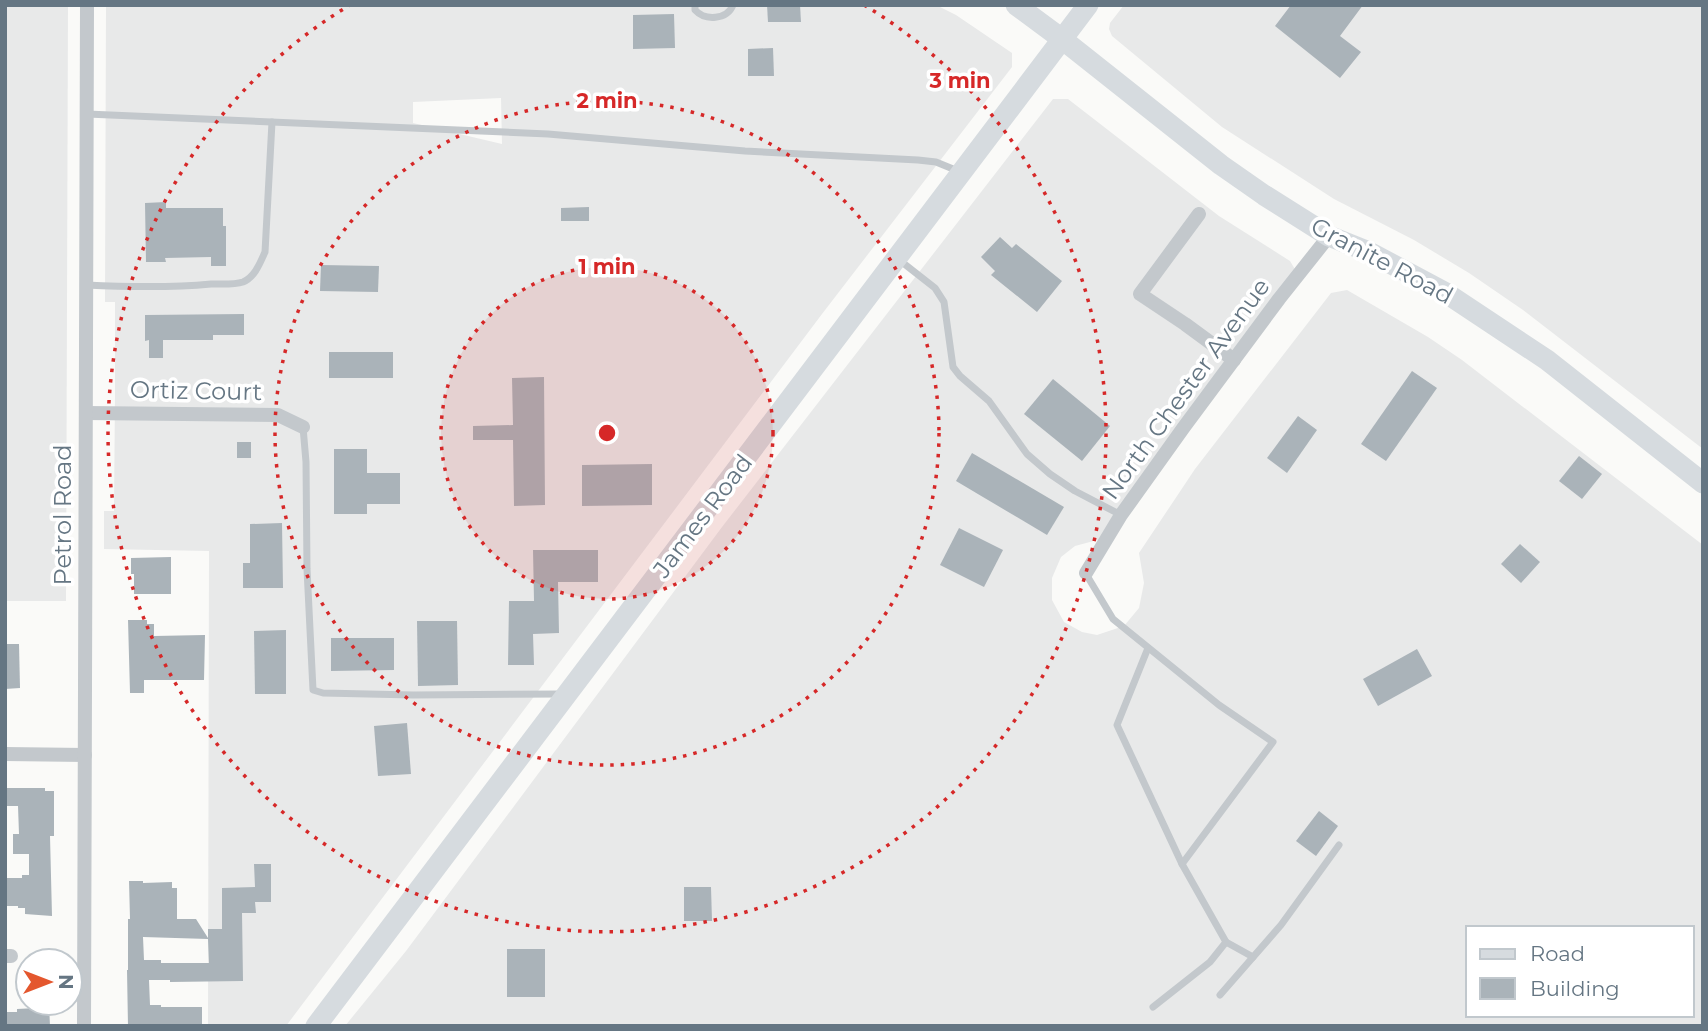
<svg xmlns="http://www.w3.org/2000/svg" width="1708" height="1031" font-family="Montserrat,sans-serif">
<rect width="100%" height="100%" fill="#fafaf8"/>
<g fill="#e8e9e9" fill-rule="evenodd">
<path d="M5,5H68L66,601H5Z"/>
<path d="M106,5H936L956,15L1012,53V67L822,314L286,1026H208L209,551L104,549V511H114L115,394V302H105ZM501,98L502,144L413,123V102Z"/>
<path d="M1124,5H1703V449L1523,310L1469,273L1414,240L1334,199L1222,127L1112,36L1109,29L1110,23Z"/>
<path d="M1053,99H1068L1219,216L1290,261L1296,271L1101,539L1075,546L1061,557L1052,578V600L1064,622L1082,632L1097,635L1124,626L1139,608L1144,583L1139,553L1195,469L1331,293L1347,290L1428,337L1462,360L1703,545V1026H345L406,951L722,527ZM1468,928H1692V1015H1468Z"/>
</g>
<g fill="#aab3b9" fill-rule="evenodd">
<path d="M767,5H800L801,22H768Z"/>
<path d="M1291,5H1363L1340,36L1361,52L1340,78L1275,26Z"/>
<path d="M674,14L675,48L633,49V15Z"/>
<path d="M773,48L774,76H748V49Z"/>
<path d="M166,202V208H223V226H226V266H211V257L165,258L166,262H146L145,203Z"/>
<path d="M589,207V221H561V208Z"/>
<path d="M1000,237L1012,248L1016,244L1062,281L1037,312L991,275L995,271L981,257Z"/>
<path d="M321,265L379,266L378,292L320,291Z"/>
<path d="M244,314V335H213V340H163V358H149V340L145,341V315Z"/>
<rect x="329" y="352" width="64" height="26"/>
<path d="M1412,371L1437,388L1386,461L1361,444Z"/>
<path d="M544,377L545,505L514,506L513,440H473V426L513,425L512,378Z"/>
<path d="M1053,379L1110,426L1082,461L1024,414Z"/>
<path d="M1298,416L1317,430L1287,473L1267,458Z"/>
<rect x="237" y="442" width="14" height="16"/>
<path d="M334,449H367V473H400V504H367V514H334Z"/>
<path d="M972,453L1064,507L1047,535L956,481Z"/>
<path d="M1579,456L1602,474L1582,499L1559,481Z"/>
<path d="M652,464V505L582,506V465Z"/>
<path d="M282,523L283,588H243V563H250V524Z"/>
<path d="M959,528L1003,550L984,587L940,565Z"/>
<path d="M1520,544L1540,562L1521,583L1501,564Z"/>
<path d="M533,550H598V582H558L559,633L533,634L534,665H508L509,601H534Z"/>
<path d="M171,557V594H134V574H131V558Z"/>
<path d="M128,620H147V624H154V636L205,635L204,680H144V693H130Z"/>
<path d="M417,621H457L458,685L418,686Z"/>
<path d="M286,630V694H255L254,631Z"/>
<path d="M331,638H394V670L331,671Z"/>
<path d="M5,644H19L20,688L5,689Z"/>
<path d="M1417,649L1432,676L1378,706L1363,679Z"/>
<path d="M407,723L411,774L378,776L374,726Z"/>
<path d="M5,788H45V791H54V836H50L52,916L25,914V908H18V906H5V878H22V875H29V854H13V834H19L18,806H5Z"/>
<path d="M1319,811L1338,826L1316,856L1296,841Z"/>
<path d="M254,864H271V902H255L256,913H242L243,981L170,982V980H149L150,1005H161V1007H202V1026H128L127,970H128V919H130L129,881H143V883L172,882V888H177V919H196L208,938V929H222V888L255,887ZM143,937L208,939L209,963H161V960H144Z"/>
<path d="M684,887H711L712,921H684Z"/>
<rect x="507" y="949" width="38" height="48"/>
<path d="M36,1003H49L50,1026H5V1012H17V1009L36,1008Z"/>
</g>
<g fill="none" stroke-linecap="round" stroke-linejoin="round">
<g stroke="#c3c8cc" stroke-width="7">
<path d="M695,5V10C705,21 727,20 733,5"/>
<path d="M87,114L548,134L745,151L918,160L936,162L958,171"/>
<path d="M898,259L935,288L944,302L953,367L960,376L989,401L1027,454L1050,474L1075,491L1121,515"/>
<path d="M86,285C128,287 169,288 211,284C221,284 234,285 243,282C255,277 260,263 265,252L272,122"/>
<path d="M303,427L306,462L307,569L313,690L323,693L413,695L563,694"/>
<path d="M1086,574L1113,619L1219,705L1273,742L1182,864L1226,942L1210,962L1153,1007"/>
<path d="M1148,648L1117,725L1182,864"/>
<path d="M1226,942L1253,957"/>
<path d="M1220,995L1281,925L1339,845"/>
</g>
<g stroke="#c3c8cc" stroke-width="14">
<path d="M1199,214L1140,294L1185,324L1234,360"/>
<path d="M86,413L278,415L303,427"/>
<path d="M1086,573L1121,515L1184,427L1279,299L1329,236"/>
<path d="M5,754L85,755"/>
<path d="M5,956H11"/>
<path d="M84,1026L87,5"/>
</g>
<g stroke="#d6dbdf" stroke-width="21">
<path d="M1016,5L1062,39L1221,165L1264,195L1329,236L1369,252L1446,293L1547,360L1703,483"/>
<path d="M316,1026L1088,5"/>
</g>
</g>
<circle cx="607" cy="433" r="166" fill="#d62828" fill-opacity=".12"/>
<g fill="none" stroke="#d62828" stroke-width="3.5" stroke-dasharray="3.5 7">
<circle cx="607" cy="433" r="166"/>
<circle cx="607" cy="433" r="332"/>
<path d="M864 5A499 499 0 1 1 350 5"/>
</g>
<g text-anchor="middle" stroke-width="7" stroke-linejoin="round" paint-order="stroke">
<g font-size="24" fill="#657683" stroke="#fff">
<text transform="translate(1382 261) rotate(28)" y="8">Granite Road</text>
<text transform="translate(1186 389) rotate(-54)" y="8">North Chester Avenue</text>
<text transform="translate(196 391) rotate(1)" y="8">Ortiz Court</text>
<text transform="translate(63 515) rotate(-90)" y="8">Petrol Road</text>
<text transform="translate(703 516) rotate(-53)" y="8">James Road</text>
</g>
</g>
<circle cx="607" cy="433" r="10" fill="#d62828" stroke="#fff" stroke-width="3.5"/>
<g font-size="21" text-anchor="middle" font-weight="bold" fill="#d62828" stroke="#fff" stroke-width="7" stroke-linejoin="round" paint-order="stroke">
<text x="960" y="88">3 min</text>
<text x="607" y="108">2 min</text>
<text x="607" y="274">1 min</text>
</g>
<rect width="1708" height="1031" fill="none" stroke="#657683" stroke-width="14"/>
<rect x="1466" y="926" width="228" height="91" fill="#ffffff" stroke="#c1c8cd" stroke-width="2"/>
<rect x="1480" y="949" width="35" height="10" fill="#d6dbdf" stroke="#c1c8cd" stroke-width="2"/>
<text x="1530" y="961" font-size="21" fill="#657683">Road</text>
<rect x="1480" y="978" width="35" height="21" fill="#aab3b9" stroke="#c1c8cd" stroke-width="2"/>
<text x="1530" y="996" font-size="21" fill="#657683">Building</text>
<g transform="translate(49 982) rotate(90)"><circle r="33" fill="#ffffff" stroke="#c1c8cd" stroke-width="2"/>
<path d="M0-5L12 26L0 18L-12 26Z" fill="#e4572e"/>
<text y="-10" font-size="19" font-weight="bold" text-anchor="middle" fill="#657683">N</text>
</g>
</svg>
